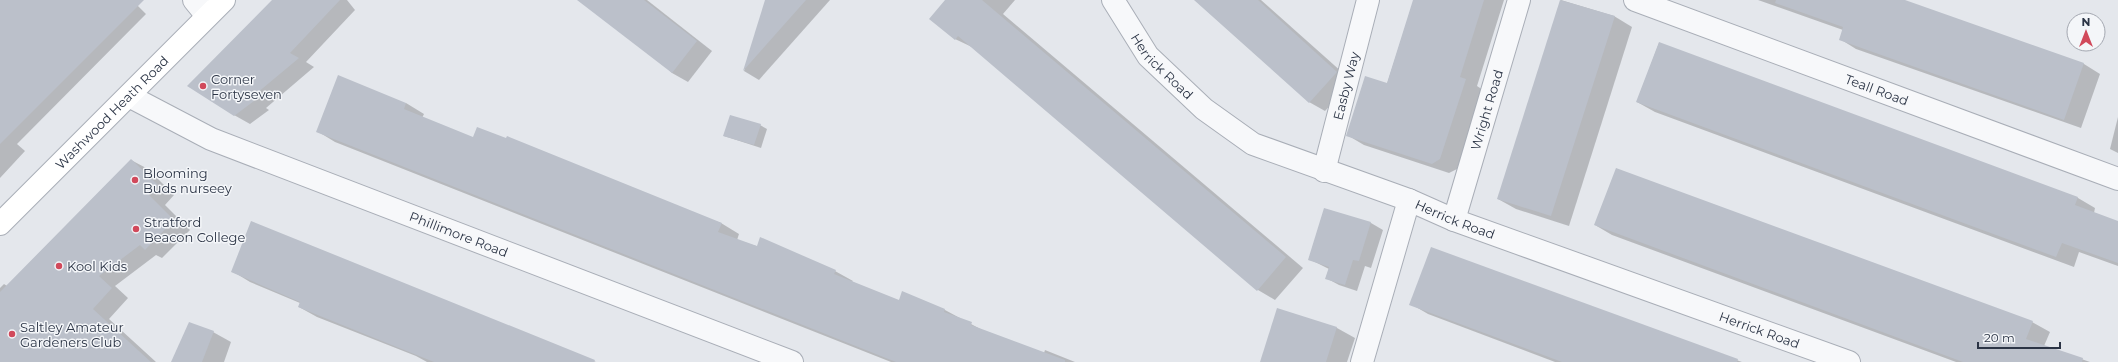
<svg xmlns="http://www.w3.org/2000/svg" width="2118" height="362" font-family="Montserrat,sans-serif">
<rect width="100%" height="100%" fill="#e4e7ec"/>
<g fill="#0003">
<path d="M4,0H132L146,14L17,144L25,151L0,178V4Z"/>
<path d="M274,0H347L355,10L306,62L314,67L266,108L269,110L250,124L234,115Z"/>
<path d="M603,0H647L712,51L688,82L672,73Z"/>
<path d="M766,0H830L759,80L744,71Z"/>
<path d="M946,0H1015L1003,14L1303,268L1275,300L1258,290L974,48L955,39Z"/>
<path d="M1195,0H1261L1352,81L1325,111L1309,102Z"/>
<path d="M1414,0H1504L1477,86L1483,90L1457,169L1449,173L1364,145L1347,135L1387,84Z"/>
<path d="M1561,0L1614,16L1632,27L1569,226L1516,209L1498,199Z"/>
<path d="M1758,0H1902L2084,64L2100,74L2081,128L1856,49L1840,39L1843,30Z"/>
<path d="M1659,43L2078,198L2095,208L2094,213L2118,222V266L2079,252L2074,267L1655,112L1637,102Z"/>
<path d="M406,103L424,114L422,118L474,139L721,223L739,234L737,240L835,271L853,281L852,282L899,301L903,293L945,310L984,331L1044,353L1045,350L1075,362H891L335,142L317,131Z"/>
<path d="M2118,117V153L2110,149Z"/>
<path d="M760,125L767,129L761,148L724,136Z"/>
<path d="M131,160L148,169L174,195L165,205L190,230L162,258L156,255L115,286L128,298L109,319L156,362H0V288L4,284L7,286Z"/>
<path d="M1325,209L1371,223L1383,230L1371,268L1365,266L1357,291L1339,285L1326,278L1329,269L1309,259Z"/>
<path d="M1595,225L2032,322L2050,332L2044,346L2090,362H1956L1612,235Z"/>
<path d="M1431,249L1742,362H1555L1428,314L1411,304Z"/>
<path d="M232,271L520,332L596,362H427L416,356L317,317L299,307L300,303L250,282Z"/>
<path d="M1278,310L1337,328L1355,338L1347,362H1261Z"/>
<path d="M213,332L231,342L224,362H172Z"/>
</g>
<g fill="#bbc0ca">
<path d="M0,0H144L0,144Z"/>
<path d="M272,0H340L290,53L299,58L251,98L254,101L234,116L187,86Z"/>
<path d="M577,0H644L697,41L672,73Z"/>
<path d="M765,0H806L743,71Z"/>
<path d="M945,0H982L1286,257L1257,291L958,36L955,40L929,19Z"/>
<path d="M1194,0H1258L1337,72L1309,103Z"/>
<path d="M1413,0H1484L1460,77L1466,79L1440,159L1432,164L1346,136L1365,76L1387,83Z"/>
<path d="M1560,0L1615,16L1551,216L1497,199Z"/>
<path d="M1776,0H1905L2084,63L2064,120L1839,40L1843,27L1775,3Z"/>
<path d="M1659,42L2078,197L2075,205L2118,221V263L2062,243L2056,257L1636,102Z"/>
<path d="M338,75L406,103L404,109L473,137L477,127L506,138L507,136L722,223L718,232L757,246L760,237L836,270L834,274L899,300L902,291L945,309L944,312L972,322L971,325L1065,360V362H896L316,132Z"/>
<path d="M730,115L761,124L754,145L723,136Z"/>
<path d="M131,159L158,185L149,195L174,220L145,250L140,245L99,276L112,288L93,309L151,362H0V292Z"/>
<path d="M1616,168L2033,321L2026,339L2083,358L2082,362H1963L1594,225Z"/>
<path d="M1324,208L1371,222L1359,261L1353,260L1345,285L1325,279L1329,267L1308,260Z"/>
<path d="M251,221L595,360L594,362H434L325,318L298,307L300,302L231,272Z"/>
<path d="M1431,247L1738,359L1737,362H1562L1409,305Z"/>
<path d="M1277,308L1337,327L1326,362H1260Z"/>
<path d="M189,322L214,331L202,362H171Z"/>
</g>
<g fill="none" stroke-linecap="round" stroke-linejoin="round">
<g stroke="#a9aeb7" stroke-width="24">
<g id="street">
<path d="M194,0L207,16"/>
<path id="s1" d="M1113,0L1148,56L1204,109L1253,144L1409,200L1454,220L1849,362"/>
<path id="s2" d="M1635,0L2118,179"/>
<path id="s3" d="M129,96L211,139L792,362"/>
<path id="s4" d="M1324,171L1368,0"/>
<path id="s5" d="M1454,220L1519,0"/>
<path d="M1362,362L1409,200"/>
</g>
</g>
<g stroke="#a9aeb7" stroke-width="24">
<g id="secondary">
<path id="s6" d="M0,224L224,0"/>
</g>
</g>
<use href="#street" stroke="#f7f8fa" stroke-width="22"/>
<use href="#secondary" stroke="#fff" stroke-width="22"/>
</g>
<g fill="#d1495b" stroke="#f4f6f9" stroke-width="1.5">
<circle cx="203" cy="86" r="4"/>
<circle cx="135" cy="180" r="4"/>
<circle cx="136" cy="229" r="4"/>
<circle cx="59" cy="266" r="4"/>
<circle cx="12" cy="334" r="4"/>
</g>
<g text-anchor="middle" stroke-width="3" stroke-linejoin="round" paint-order="stroke">
<g font-size="13" fill="#2b3445" stroke="#f4f6f9">
<text dy="5" stroke="none"><textPath href="#s1" startOffset="83">Herrick Road</textPath></text>
<text dy="5" stroke="none"><textPath href="#s4" startOffset="88">Easby Way</textPath></text>
<text dy="5" stroke="none"><textPath href="#s2" startOffset="258">Teall Road</textPath></text>
<text dy="5" stroke="none"><textPath href="#s5" startOffset="115">Wright Road</textPath></text>
<text dy="5" stroke="none"><textPath href="#s6" startOffset="158">Washwood Heath Road</textPath></text>
<text dy="5" stroke="none"><textPath href="#s1" startOffset="419">Herrick Road</textPath></text>
<text dy="5" stroke="none"><textPath href="#s3" startOffset="358">Phillimore Road</textPath></text>
<text dy="5" stroke="none"><textPath href="#s1" startOffset="743">Herrick Road</textPath></text>
</g>
<g font-size="13" fill="#2b3445" stroke="#f4f6f9" text-anchor="start">
<text x="211" y="84">Corner<tspan x="211" dy="15">Fortyseven</tspan></text>
<text x="143" y="178">Blooming<tspan x="143" dy="15">Buds nurseey</tspan></text>
<text x="144" y="227">Stratford<tspan x="144" dy="15">Beacon College</tspan></text>
<text x="67" y="271">Kool Kids</text>
<text x="20" y="332">Saltley Amateur<tspan x="20" dy="15">Gardeners Club</tspan></text>
</g>
</g>
<g transform="translate(2086 32)"><circle r="19" fill="#f4f6f9" stroke="#a4a8b1"/>
<path d="M0-3L7 15L0 10L-7 15Z" fill="#d1495b"/>
<text y="-6" font-size="11" font-weight="bold" text-anchor="middle" fill="#2b3445">N</text>
</g>
<path d="M1978 342v6h82v-6" fill="none" stroke="#2b3445" stroke-width="2"/>
<text x="1984" y="342" font-size="12" fill="#2b3445" stroke="#f4f6f9" stroke-width="3" paint-order="stroke">20 m</text>
</svg>
